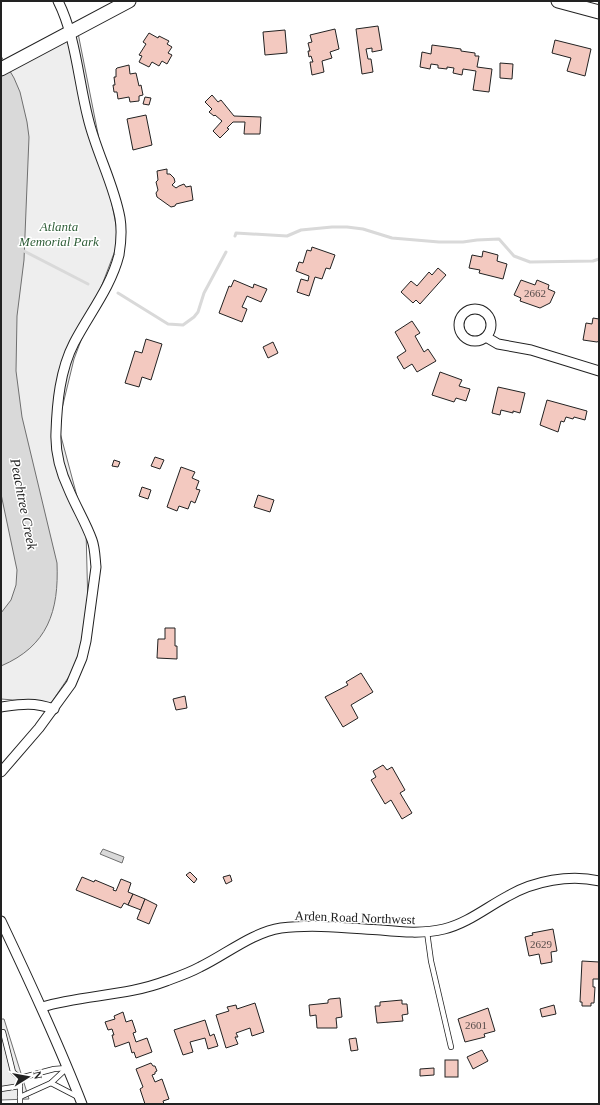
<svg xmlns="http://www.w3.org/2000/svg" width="600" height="1105" font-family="'Times New Roman',serif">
<rect width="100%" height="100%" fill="#fff"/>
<path fill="#eee" stroke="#6f6f6f" d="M78,33L119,240L74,359L58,425L86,530L89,647L51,703L1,699V74Z"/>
<path fill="#ededed" stroke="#6f6f6f" d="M1,1019H4L29,1099L1,1100Z"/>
<g fill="#d9d9d9" stroke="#6f6f6f">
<path d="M1,56L14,78L20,92L27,122L29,137L26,210L24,260L17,316L16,371L22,417L57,563C59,611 48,646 1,666V613L11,600L16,585L17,570L1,494Z"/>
<path d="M103,849L124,857L122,863L100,854Z"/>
</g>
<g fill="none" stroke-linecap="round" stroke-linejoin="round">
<g stroke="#d9d9d9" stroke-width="3">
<path d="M235,236L236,233L287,236L301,230L332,227H347L363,229L392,238L439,242H463L477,240L499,239L514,256L530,262L593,261L599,259"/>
<path d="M22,250L88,284"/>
<path d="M118,293L168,324L183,325L194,317L198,312L204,293L226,252"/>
</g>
</g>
<g fill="#f3c9c0" stroke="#222">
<path d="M378,26L382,50L372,52V48L366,49L368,59H371L373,72L362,74L356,29Z"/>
<path d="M335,29L339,49L330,52L332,58L322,61L324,72L312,75L310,62H313L311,56L309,57L308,51H310L308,43L312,42L310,35Z"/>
<path d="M285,30L287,53L265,55L263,32Z"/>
<path d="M149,33L158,38L159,36L169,41L167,44L172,47L168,53L172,55L167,64L162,61L159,66L152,62L149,67L139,62L142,56L139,55L146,44L143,42Z"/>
<path d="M555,40L591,49L585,76L567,71L571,58L552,53Z"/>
<path d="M432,45L461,49V51L475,53V56H479L477,67L492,69L489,92L473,90L476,71L463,69L462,75L453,73L454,68L447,67V69L438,68V65L431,64L430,69L420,67L422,52L431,54Z"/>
<path d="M500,63L513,64L512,79L500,78Z"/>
<path d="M129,65L130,74L136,73L139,86L141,85L143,95L139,96V101L130,102L129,97L118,99L117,92H114L113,85H115L114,77H116V69L117,68Z"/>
<path d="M212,95L218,102L221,100L234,116L261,117L260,134H244L245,122H233L227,128L229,129L220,138L213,131L222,121L215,115L214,116L209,112L212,109L205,102Z"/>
<path d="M145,97L151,98L149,105L143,104Z"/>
<path d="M146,115L152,145L133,150L127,119Z"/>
<path d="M167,169V174H170L174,178L175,182L172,185L176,188L179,186L184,184L186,187L191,186L193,200L176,204L175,206L171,207L157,197L156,193L158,190L156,182L158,180L157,171Z"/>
<path d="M312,247L335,255L330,269L326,268L322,279L315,277L309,296L297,292L301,279L308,281L309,276L296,271L299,262L303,263L307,250L311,251Z"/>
<path d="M483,251L498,255L497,261L507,264L503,279L479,273L480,270L469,268L472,255L482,257Z"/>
<path d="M438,268L446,275L420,304L416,300L413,303L401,292L411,281L417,286L429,272L432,275Z"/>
<path d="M234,280L253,288L254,284L267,289L261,302L247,296L242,307L247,309L242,322L219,313L229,286L231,287Z"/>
<path d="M521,280L535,285L537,280L549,285L548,289L555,292L550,303L540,308L520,301L521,298L514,295Z"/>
<path d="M593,318L599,319V341L597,342L583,340L586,323L592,324Z"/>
<path d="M412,321L420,333L415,336L424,352L428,349L436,361L417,372L412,364L404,369L397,357L406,351L395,332Z"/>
<path d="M146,339L162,344L151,380L142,377L139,387L125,383L135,351L142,353Z"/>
<path d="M273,342L278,353L268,358L263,347Z"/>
<path d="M440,372L462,380L459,386L470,389L466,401L456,398L454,402L432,395Z"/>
<path d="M498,387L525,393L520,413L513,411V413L501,410L500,415L492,413Z"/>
<path d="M547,400L587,411L585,420L574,417L573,419L566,417L564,422L561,421L558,432L540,425Z"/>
<path d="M155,457L164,460L160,469L151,466Z"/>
<path d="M114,460L120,462L118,467L112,466Z"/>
<path d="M181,467L195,472L192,478L199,481L196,489L200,490L195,503L191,501L188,509L179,506L177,511L167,507Z"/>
<path d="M142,487L151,490L148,499L139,496Z"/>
<path d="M258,495L274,500L270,512L254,507Z"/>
<path d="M165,628H175V646H177V659L157,658L158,639H165Z"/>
<path d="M361,673L373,692L351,705L358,718L343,727L325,697L348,685L346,682Z"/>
<path d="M185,696L187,708L176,710L173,699Z"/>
<path d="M383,765L387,770L392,767L405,790L400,793L412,813L402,819L391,800L385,804L371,780L376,777L373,771Z"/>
<path d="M190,872L197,879L194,883L186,875Z"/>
<path d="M230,875L232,881L226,884L223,877Z"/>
<path d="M82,877L94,882L95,880L114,888L113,890L116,891L121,879L131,883L128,892L133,894L128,905L124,903L121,908L76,890Z"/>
<path d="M133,894L145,899L141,910L128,905Z"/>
<path d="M145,899L157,905L149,924L137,919Z"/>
<path d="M553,929L557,951L551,952L552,962L541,964L539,954L529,956L525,937L533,935L532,933Z"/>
<path d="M582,961L599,962V979H593V987H595L594,1003H591V1006H582V1002H580Z"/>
<path d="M340,998L342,1017L336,1018L337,1028H317L316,1015L310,1016L309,1005L328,1003V1000L330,999Z"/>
<path d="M402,1000V1004H407L408,1014L402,1015L403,1021L377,1023L375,1006H380V1002Z"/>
<path d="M255,1003L264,1032L252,1036L250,1028L236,1033L238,1037H235L238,1044L226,1048L216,1015L229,1011L227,1007L236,1005L237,1009Z"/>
<path d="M554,1005L556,1014L542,1017L540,1009Z"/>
<path d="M488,1008L495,1031L484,1034L485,1037L465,1042L458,1019Z"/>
<path d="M123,1012L126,1022L132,1020L136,1032L133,1033L136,1042L147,1038L152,1052L136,1058L134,1052L132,1053L129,1042L115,1047L112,1035H114L112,1029L108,1030L105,1022L115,1019L114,1016Z"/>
<path d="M205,1020L210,1036L214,1034L218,1046L208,1049L205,1038L190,1042L193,1052L183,1055L174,1030Z"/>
<path d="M356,1038L358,1050L351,1051L349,1039Z"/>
<path d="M482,1050L488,1061L473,1069L467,1057Z"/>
<rect x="445" y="1060" width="13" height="17"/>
<path d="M151,1063L153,1066H155L157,1071L155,1072V1074L152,1075L155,1082L162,1079L169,1099L163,1101L164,1104H145L140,1089L143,1087L136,1069Z"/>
<path d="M434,1068V1075L420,1076V1069Z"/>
</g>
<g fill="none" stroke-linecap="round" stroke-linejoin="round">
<g stroke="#222" stroke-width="6">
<g id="service">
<path d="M427,932L431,961L451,1047"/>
<path d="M3,1032L13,1072L20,1078V1104"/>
<path d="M20,1078L54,1069L67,1068"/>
<path d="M51,1083L78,1097"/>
<path d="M1,1089L20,1086"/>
<path d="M20,1097L51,1083L67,1068"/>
</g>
</g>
<g stroke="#222" stroke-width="11">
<g id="minor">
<circle cx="475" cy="325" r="16"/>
<path d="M486,337L498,344L531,350L599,371"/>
<path d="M1,707C22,704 33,702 54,709"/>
<path d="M1,772L39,728L71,684L82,658L86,641L96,567C95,558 95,548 92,540C86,523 76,507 69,490C61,473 55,451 56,432C57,403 60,370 74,343C89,314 111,287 119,255C121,243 122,230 120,218C114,184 96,152 88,118C78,79 76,37 58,1"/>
<path d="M1,921C30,982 58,1042 82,1104"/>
<path d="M42,1007C82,995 127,996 166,981C177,977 189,973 200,967C227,954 251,933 281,928C314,924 348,928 381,930C402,932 423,934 444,929C468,923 487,907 508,896C534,881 570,874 599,881"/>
</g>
</g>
<g stroke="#222" stroke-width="15">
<g id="secondary">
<path d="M558,1L599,12"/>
<path d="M1,69L129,1"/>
</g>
</g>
<use href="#service" stroke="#fff" stroke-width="4.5"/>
<use href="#minor" stroke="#fff" stroke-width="9"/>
<use href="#secondary" stroke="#fff" stroke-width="13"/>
</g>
<g text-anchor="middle" stroke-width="3" stroke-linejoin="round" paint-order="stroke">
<g font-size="11" fill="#564c4a">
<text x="535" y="297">2662</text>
<text x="541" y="948">2629</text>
<text x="476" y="1029">2601</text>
</g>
<g font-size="13" font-style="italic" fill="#2f5e38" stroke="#fff">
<text x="59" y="231">Atlanta<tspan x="59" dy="15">Memorial Park</tspan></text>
</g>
<g font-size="13" fill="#222" stroke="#fff">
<text transform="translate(355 917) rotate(2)" y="5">Arden Road Northwest</text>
</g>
<g font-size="14" font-style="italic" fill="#222" stroke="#fff">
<text transform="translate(24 504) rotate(79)" y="5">Peachtree Creek</text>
</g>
</g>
<rect width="600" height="1105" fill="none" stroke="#222222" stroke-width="4"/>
<g transform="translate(28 1077) rotate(79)" stroke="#ffffff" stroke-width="3" paint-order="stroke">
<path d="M0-3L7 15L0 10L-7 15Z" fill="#222222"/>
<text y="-6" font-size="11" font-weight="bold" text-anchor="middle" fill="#222222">N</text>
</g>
</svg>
